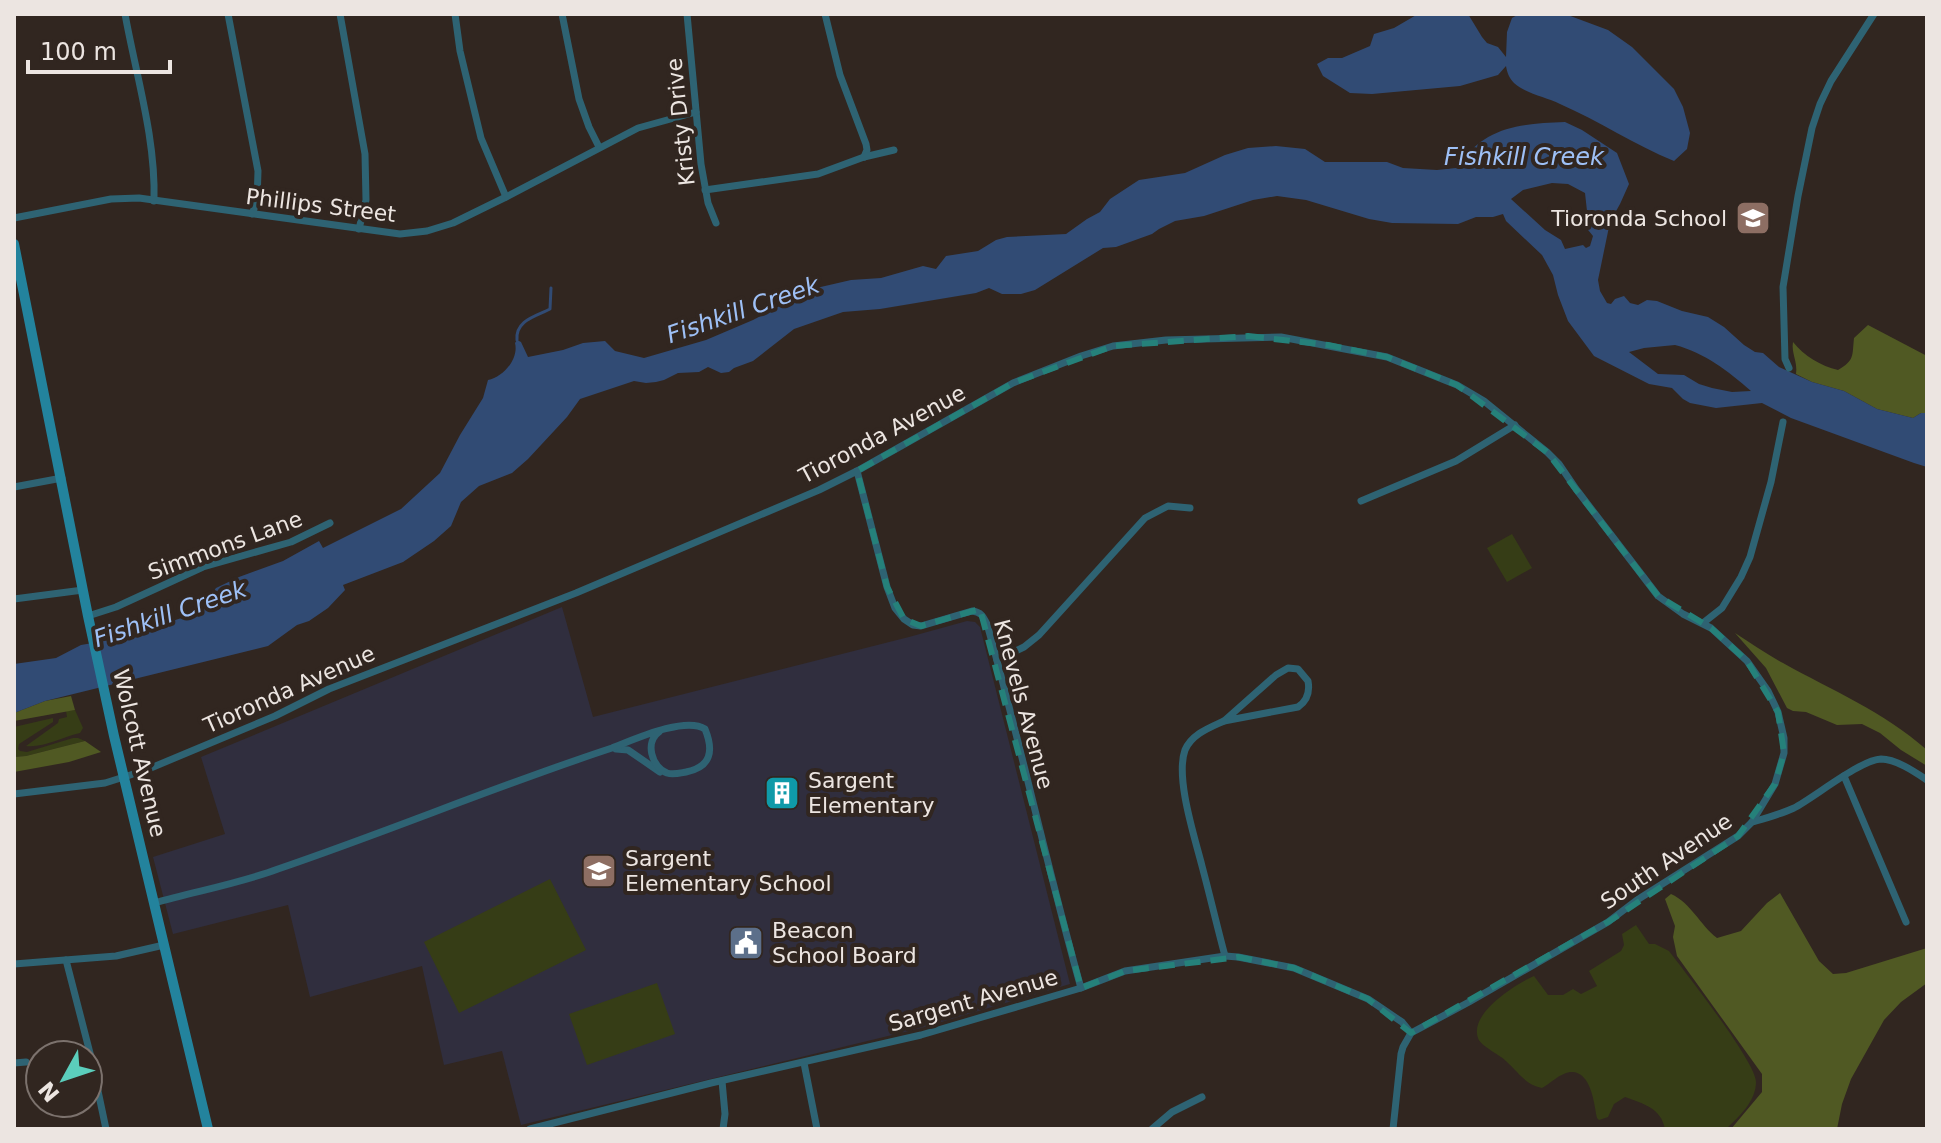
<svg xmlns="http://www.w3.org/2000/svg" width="1941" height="1143" font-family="'DejaVu Sans',sans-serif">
<rect width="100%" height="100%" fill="#312620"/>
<path fill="#302e3e" d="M562,607L593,717L909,637L967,621L975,622L980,627L1070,984L921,1028L521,1125L502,1051L444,1065L422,966L310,997L288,905L173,934L153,857L225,834L201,757Z"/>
<g fill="#363d16">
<path d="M1512,534L1532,568L1507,582L1487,548Z"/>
<path d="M75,710L83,728L80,733C63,737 43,748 26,746L58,723L59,719L67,717L66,711Z"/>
<path d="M53,718V722L19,744L18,749L20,751L27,752L73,738H78L85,741L26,756L14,757V727Z"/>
<path d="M550,879L586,950L459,1013L424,942Z"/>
<path d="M1636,925L1649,944H1655L1669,951C1685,972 1756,1062 1756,1082C1756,1101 1739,1117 1726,1129H1665C1661,1108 1644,1104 1625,1097L1614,1104L1608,1117L1599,1120L1597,1118C1594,1103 1591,1070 1570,1072C1559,1074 1551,1083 1542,1088C1525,1084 1520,1074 1507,1062C1501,1055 1480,1046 1478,1038C1469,1013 1516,984 1534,976L1548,995H1563L1573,989L1581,994L1597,986L1589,971L1621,951L1624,945L1622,934Z"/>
<path d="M657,983L675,1034L587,1065L569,1014Z"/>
</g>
<g fill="#505923">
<path d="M1868,325L1927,356V413H1921L1913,418L1877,409L1844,391L1812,382L1796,374C1798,362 1791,353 1793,342C1804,356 1821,366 1838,370C1855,360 1852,356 1854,338Z"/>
<path d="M1735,633C1751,643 1766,654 1783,663C1833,691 1883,711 1927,750V766L1901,750L1880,733L1862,724L1837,725L1806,712L1793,711L1787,708L1766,668Z"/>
<path d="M71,696L75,710L14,721V713L45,701Z"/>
<path d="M85,741L101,752L69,762L14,772V757L26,756Z"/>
<path d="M1780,893L1819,961L1833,974L1846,973L1927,948V983L1901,1002L1884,1020L1851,1079L1842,1104L1837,1129H1731L1762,1092V1074L1677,956L1673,937L1675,926L1665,899L1671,894C1691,903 1700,925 1717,938L1741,931L1767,903Z"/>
</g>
<g fill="#314b74" fill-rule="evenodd">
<path d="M1418,14H1468L1482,37L1487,43L1498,47L1506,57L1507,32L1512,18L1519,14H1565L1608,30L1632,47L1674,89L1683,107L1690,133L1687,149L1674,161C1635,145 1599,121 1560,104C1546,97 1526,94 1514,83C1509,78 1507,72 1506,66L1498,75L1460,86L1372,94L1350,93L1323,76L1317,64L1328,58H1342L1370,46L1374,34L1394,28Z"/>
<path d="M1565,122L1582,130L1617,153L1629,184L1620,204L1610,222L1598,280L1600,291L1607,303L1611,304L1615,299L1624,296L1630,303L1638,305L1647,300L1657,301L1682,311L1708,317L1724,327L1744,345L1755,352L1763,353L1779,367L1812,382L1844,391L1877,409L1913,418L1921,413H1927V467L1914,463L1791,418L1762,403L1716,408L1690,403L1683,399L1672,388L1649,384L1594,356L1568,321L1558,295L1553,275L1542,255L1506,221L1503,214L1493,217H1476L1458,224L1392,223L1369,219L1306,200L1277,196L1253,200L1204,216L1175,221L1159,229L1152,234L1116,247L1103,248L1035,290L1021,294H1002L989,288L976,293L880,309L843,312L794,329L753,361L734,368L729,372L721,373L708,367L699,372L678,373L664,380L656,382L646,383L634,381L580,399L567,417L528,459L512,473L479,486L461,502L451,526L434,541L403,562L343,585L345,590L328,608L309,621L297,625L268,646L45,701L14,713V664L56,658L81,645L116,639L191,615L205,604L216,588L239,577L283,561L319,541L323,548L401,509L440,473L460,435L483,398L488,380C503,377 519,359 515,343L517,340L521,342L528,357L563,350L583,343L605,341L615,351L644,358L706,340L753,320L812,289L851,280L881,278L923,266L936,269L946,256L978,251L996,240L1007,237L1066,234L1087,219L1100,212L1110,199L1139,180L1185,173L1225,155L1248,148L1276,146L1305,149L1325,162H1387L1403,168L1437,170L1456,168C1485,126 1518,124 1565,122ZM1552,183L1568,184L1585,193L1587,211L1584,225L1593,236L1590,246L1586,248L1583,245L1565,249L1561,240L1545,230L1511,199L1523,190ZM1675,345C1705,353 1728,371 1751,391L1732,392L1712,388L1699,384L1684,375L1658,374L1629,352L1644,348Z"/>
</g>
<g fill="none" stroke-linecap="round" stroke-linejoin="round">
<path stroke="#314b74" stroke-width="3" d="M517,340C515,320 537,316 550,309L551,288"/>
<g stroke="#2e6373" stroke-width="7">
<path d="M125,14C136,75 156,139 154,201"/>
<path d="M228,14L258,171L257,201L252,214"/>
<path d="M340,14L365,154L366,200L359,229"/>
<path d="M455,14L460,51L481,138L506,197"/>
<path d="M562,14L579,99L589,127L599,147"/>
<path d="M687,14L701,164L708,203L716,223"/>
<path d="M825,14L840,75L866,144L867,150L864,157"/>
<path d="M705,190L818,174L864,157L894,150"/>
<path d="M14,218L111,199L139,198L400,234L427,231L453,223L506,197L638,128L696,112"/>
<path d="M1789,368L1785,359L1783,287L1798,196L1812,128L1820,104L1831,81L1874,14"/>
<path d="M857,471L887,587L895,608L904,619L913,625L921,626L972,611C981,612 983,616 987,624C1021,745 1047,867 1081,988"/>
<path d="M14,487L62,478"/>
<path d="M1361,501L1456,461L1515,425"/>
<path d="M14,599L83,590"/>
<path d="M88,616L116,607L203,567L291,542L330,523"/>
<path d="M1703,623L1722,608L1741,577L1750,557L1771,482L1783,422"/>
<path d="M997,660L1024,647L1039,635L1145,518L1168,506L1190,508"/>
<path d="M1288,668L1298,669L1308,681C1310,692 1307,701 1298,707L1224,721L1276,675Z"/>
<path d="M1224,721C1209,728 1192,734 1185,750C1175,778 1195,838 1202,866C1210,896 1217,926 1225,956"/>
<path d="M616,749L628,750L660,772"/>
<path d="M1844,776L1906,922"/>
<path d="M14,794L105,783L146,770L275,716L329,689L576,593L819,490L857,471L1013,383L1081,356L1113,346L1166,340L1281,337L1387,357L1457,385L1484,401L1547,452L1559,464L1576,489L1658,596L1683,614L1711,628L1747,661L1768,691L1778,712L1784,738V753L1775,784L1752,822L1738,836L1637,900L1608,922L1469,1002L1411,1033L1403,1047L1401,1054L1393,1129"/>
<path d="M1752,822C1766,818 1781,814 1794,808C1815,797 1860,760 1881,759C1896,759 1915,772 1927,780"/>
<path d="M154,903C196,891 238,884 278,869C390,831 499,785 612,748C633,740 685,716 705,729C714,751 711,767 686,772C680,773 673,775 667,773C651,766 645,742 659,732"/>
<path d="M66,960L90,1053L106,1129"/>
<path d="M14,964L116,956L164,945"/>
<path d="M14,1063L26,1062"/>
<path d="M804,1063L817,1129"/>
<path d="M722,1081L725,1114L723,1129"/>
<path d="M530,1129L711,1083L921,1035L1081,988L1125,971L1225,956L1238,957L1294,968L1368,999L1402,1022L1411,1033"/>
<path d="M1152,1129L1172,1112L1202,1097"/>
</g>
<path stroke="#23839d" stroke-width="10" d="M14,244L88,616L114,736L208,1129"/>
</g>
<path fill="none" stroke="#25817a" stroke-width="6" stroke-dasharray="16 10" stroke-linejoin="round" d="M1248,336L1328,345L1387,357L1457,385L1547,452L1658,596L1711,628L1747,661L1778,712L1784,753L1775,784L1738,836L1608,922L1411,1033L1368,999L1294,968L1238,957L1125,971L1081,988L980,609L921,626L904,619L887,587L857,471L1013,383L1113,346Z"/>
<defs>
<g id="school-square" transform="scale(1.8)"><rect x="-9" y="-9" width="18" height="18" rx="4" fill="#8d6e63" stroke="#312620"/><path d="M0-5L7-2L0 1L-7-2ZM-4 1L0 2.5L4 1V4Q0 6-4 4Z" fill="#fff"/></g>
<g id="building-square" transform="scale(1.8)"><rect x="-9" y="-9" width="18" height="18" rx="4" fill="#0f9aa8" stroke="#312620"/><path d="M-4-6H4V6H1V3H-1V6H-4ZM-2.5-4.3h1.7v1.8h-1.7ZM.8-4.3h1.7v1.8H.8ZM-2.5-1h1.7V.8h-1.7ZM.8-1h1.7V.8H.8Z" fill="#fff"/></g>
<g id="civic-square" transform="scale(1.8)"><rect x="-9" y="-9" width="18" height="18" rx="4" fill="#5c6f8a" stroke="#312620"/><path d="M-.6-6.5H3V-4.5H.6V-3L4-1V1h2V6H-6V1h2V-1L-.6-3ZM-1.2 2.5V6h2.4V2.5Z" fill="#fff"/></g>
</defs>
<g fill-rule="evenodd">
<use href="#school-square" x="1753" y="218"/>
<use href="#building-square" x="782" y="793"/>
<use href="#school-square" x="599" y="871"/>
<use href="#civic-square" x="746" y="943"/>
</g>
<g text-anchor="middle" stroke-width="8" stroke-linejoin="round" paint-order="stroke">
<g font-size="22" fill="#ece5e1" stroke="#312620">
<text transform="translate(680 122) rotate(-96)" y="8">Kristy Drive</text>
<text transform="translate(321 205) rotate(7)" y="8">Phillips Street</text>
<text transform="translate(882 434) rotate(-28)" y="8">Tioronda Avenue</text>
<text transform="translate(225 545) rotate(-20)" y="8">Simmons Lane</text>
<text transform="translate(289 689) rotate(-24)" y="8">Tioronda Avenue</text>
<text transform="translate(1024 704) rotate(75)" y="8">Knevels Avenue</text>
<text transform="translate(140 753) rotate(77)" y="8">Wolcott Avenue</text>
<text transform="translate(1666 861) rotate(-34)" y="8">South Avenue</text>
<text transform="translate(973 1000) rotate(-16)" y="8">Sargent Avenue</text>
</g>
<g font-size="22" fill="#ece5e1" stroke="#312620" text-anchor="start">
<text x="1727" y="226" text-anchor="end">Tioronda School</text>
<text x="808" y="788">Sargent<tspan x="808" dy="25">Elementary</tspan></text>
<text x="625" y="866">Sargent<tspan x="625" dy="25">Elementary School</tspan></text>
<text x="772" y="938">Beacon<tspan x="772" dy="25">School Board</tspan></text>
</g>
<g font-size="24" font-style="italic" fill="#9ec0f6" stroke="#312620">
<text x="1524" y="165">Fishkill Creek</text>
<text transform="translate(743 310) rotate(-19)" y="8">Fishkill Creek</text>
<text transform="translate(170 614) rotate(-19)" y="8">Fishkill Creek</text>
</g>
</g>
<rect width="1941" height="1143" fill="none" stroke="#ece5e1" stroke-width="32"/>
<g transform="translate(64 1079) rotate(230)"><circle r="38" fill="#312620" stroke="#7c726d" stroke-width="2"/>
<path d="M0-6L14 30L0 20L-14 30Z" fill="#5bcebc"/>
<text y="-12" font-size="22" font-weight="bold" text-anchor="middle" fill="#ece5e1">N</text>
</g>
<path d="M28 60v12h142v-12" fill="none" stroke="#ece5e1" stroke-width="4"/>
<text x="40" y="60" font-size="24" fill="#ece5e1" stroke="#312620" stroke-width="6" paint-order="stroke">100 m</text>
</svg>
